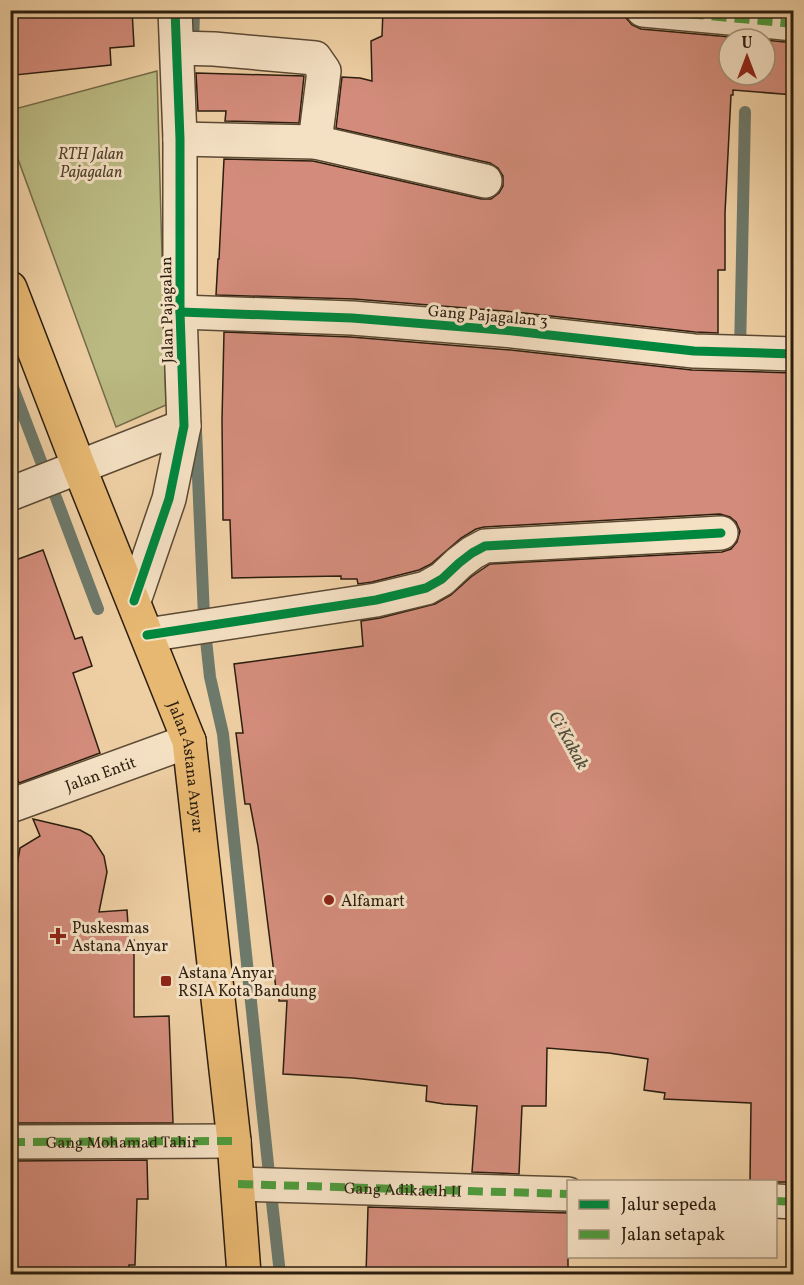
<svg xmlns="http://www.w3.org/2000/svg" width="804" height="1285" font-family="Vollkorn,serif">
<rect width="100%" height="100%" fill="#eecfa3"/>
<filter id="stains"><feTurbulence type="fractalNoise" baseFrequency=".00333" numOctaves="4"/><feColorMatrix values="0 0 0 0 .2 0 0 0 0 .09 0 0 0 0 .02 0 0 0 .5 -.17"/></filter>
<radialGradient id="worn" r=".72"><stop offset=".6" stop-color="#630" stop-opacity="0"/><stop offset="1" stop-color="#630" stop-opacity=".3"/></radialGradient>
<path fill="#bbba83" stroke="#746c49" stroke-width="1.5" d="M157,71L166,405L116,427L11,140V110Z"/>
<g fill="none" stroke-linecap="round" stroke-linejoin="round">
<g stroke="#6d796b" stroke-width="12">
<path d="M193,48L194,10"/>
<path d="M740,351L745,112"/>
<path d="M10,380L42,464"/>
<path d="M196,431L204,616"/>
<path d="M55,495L98,609"/>
<path d="M206,640L210,677L223,734L269,1174"/>
<path d="M272,1202L280,1274"/>
</g>
</g>
<g fill="#d38c7b" stroke="#2c1e0f" stroke-width="1.5">
<path d="M10,10H132L134,46L110,48L111,65L15,75L10,32Z"/>
<path d="M383,10H625L626,18L632,25L641,29L753,39H729V75H765V40L794,43V95L733,90V95H731L725,213V270H718V333L695,332L515,312L354,299L216,295L218,259H219L224,159L313,161L481,199H491L499,193L503,186V176L498,168L490,163L336,128L342,77L360,78L372,81L371,41L382,36Z"/>
<path d="M196,73L304,76L299,123L225,121L226,111H198Z"/>
<path d="M224,332L351,337L511,350L692,370L794,373V1182H750L751,1103L664,1099L665,1093L644,1090L648,1059L609,1053L547,1048L546,1106H522L519,1174L472,1172L477,1106L444,1104L426,1101L427,1086L353,1078L283,1074L287,1001H279V989H276L258,846L250,804H245L236,733H243L234,664L363,646L361,621L380,618L435,604L451,595L471,577L490,564L722,552L731,549L737,542L740,531L736,522L730,517L720,514L484,527L476,529L461,538L431,564L419,570L372,582L358,584L357,579H341V576L232,578L230,520H223L222,420Z"/>
<path d="M43,550L75,639L82,637L92,666L73,673L100,753L19,783L10,761V562Z"/>
<path d="M33,819L80,830L91,836L104,856L107,872L99,912L127,910L129,940H134V1017L169,1016L173,1123H10V868L17,865L20,848L40,836Z"/>
<path d="M147,1160L148,1199H137L135,1265H129V1275H10V1161Z"/>
<path d="M368,1207L568,1213V1275H366Z"/>
</g>
<g fill="none" stroke-linecap="round" stroke-linejoin="round">
<g stroke="#5c4a34" stroke-width="36">
<g id="minor">
<path d="M643,10L794,24"/>
<path d="M177,48L214,49L315,58L324,71L315,142L180,139"/>
<path d="M315,142L485,181"/>
<path d="M180,312L352,318L513,331L694,351L794,354"/>
<path d="M10,494L184,426"/>
<path d="M134,601L169,499L184,426L180,312V139L175,10"/>
<path d="M147,635L376,600L426,588L442,579L459,563L472,553L485,546L721,533"/>
<path id="s1" d="M10,806L189,741"/>
<path d="M10,1142L234,1141"/>
<path d="M238,1184L568,1194"/>
<path d="M776,1201L794,1202"/>
</g>
</g>
<g stroke="#2c1e0f" stroke-width="36">
<g id="major">
<path id="s2" d="M10,288L79,467L189,741L234,1141L244,1274"/>
</g>
</g>
<use href="#minor" stroke="#f4e0c3" stroke-width="33"/>
<use href="#major" stroke="#e7b872" stroke-width="33"/>
<g stroke="#4f9a3c" stroke-width="8" stroke-dasharray="15 8" stroke-linecap="butt">
<path d="M643,10L794,24"/>
<path id="s3" d="M10,1142L234,1141"/>
<path id="s4" d="M238,1184L568,1194"/>
<path d="M776,1201L794,1202"/>
</g>
<g stroke="#f4e0c3" stroke-width="13">
<g id="cycleway">
<path d="M180,312L352,318L513,331L694,351L794,354"/>
<path d="M134,601L169,499L184,426L180,312V139L175,10"/>
<path d="M147,635L376,600L426,588L442,579L459,563L472,553L485,546L721,533"/>
</g>
</g>
<use href="#cycleway" stroke="#00873e" stroke-width="9"/>
</g>
<g fill="#8f2418" stroke="#f4e0c3" stroke-width="2">
<circle cx="329" cy="900" r="6"/>
<path d="M55 927h6v6h6v6h-6v6h-6v-6h-6v-6h6z"/>
<rect x="160" y="975" width="12" height="12" rx="3"/>
</g>
<g text-anchor="middle" stroke-width="6" stroke-linejoin="round" paint-order="stroke">
<g font-size="16" font-style="italic" fill="#50452c" stroke="#f4e0c3">
<text x="91" y="159">RTH Jalan<tspan x="91" dy="18">Pajagalan</tspan></text>
</g>
<g font-size="16" fill="#2c1e0f" stroke="#f4e0c3">
<text transform="translate(166 310) rotate(-91)" y="6">Jalan Pajagalan</text>
<text transform="translate(488 315) rotate(5)" y="6">Gang Pajagalan 3</text>
<text dy="6" stroke="none"><textPath href="#s2" startOffset="512">Jalan Astana Anyar</textPath></text>
<text dy="6" stroke="none"><textPath href="#s1" startOffset="96">Jalan Entit</textPath></text>
<text dy="6" stroke="none"><textPath href="#s3" startOffset="112">Gang Mohamad Tahir</textPath></text>
<text dy="6" stroke="none"><textPath href="#s4" startOffset="165">Gang Adikacih II</textPath></text>
</g>
<g font-size="16" fill="#2c1e0f" stroke="#f4e0c3" text-anchor="start">
<text x="341" y="906">Alfamart</text>
<text x="72" y="933">Puskesmas<tspan x="72" dy="18">Astana Anyar</tspan></text>
<text x="178" y="978">Astana Anyar<tspan x="178" dy="18">RSIA Kota Bandung</tspan></text>
</g>
<g font-size="18" font-style="italic" fill="#4d4c3d" stroke="#f4e0c3">
<text transform="translate(569 740) rotate(61)" y="6">Ci Kakak</text>
</g>
</g>
<rect width="804" height="1285" fill="none" stroke="#eecfa3" stroke-width="36"/>
<rect x="12" y="12" width="780" height="1261" fill="none" stroke="#2c1e0f" stroke-width="3"/>
<rect x="18" y="18" width="768" height="1249" fill="none" stroke="#2c1e0f" stroke-width="1.5"/>
<rect x="567" y="1180" width="210" height="78" fill="#f4e0c3" stroke="#a4927b" stroke-width="1.5"/>
<rect x="579" y="1200" width="30" height="9" fill="#00873e" stroke="#a4927b" stroke-width="1.5"/>
<text x="621" y="1210" font-size="18" fill="#2c1e0f">Jalur sepeda</text>
<rect x="579" y="1230" width="30" height="9" fill="#4f9a3c" stroke="#a4927b" stroke-width="1.5"/>
<text x="621" y="1240" font-size="18" fill="#2c1e0f">Jalan setapak</text>
<g transform="translate(747 57)"><circle r="28" fill="#f4e0c3" stroke="#a4927b" stroke-width="1.5"/>
<path d="M0-4.5L10 22L0 15L-10 22Z" fill="#8f2418"/>
<text y="-9" font-size="16" font-weight="bold" text-anchor="middle" fill="#2c1e0f">U</text>
</g>
<rect width="100%" height="100%" filter="url(#stains)"/>
<rect width="100%" height="100%" fill="url(#worn)"/>
</svg>
